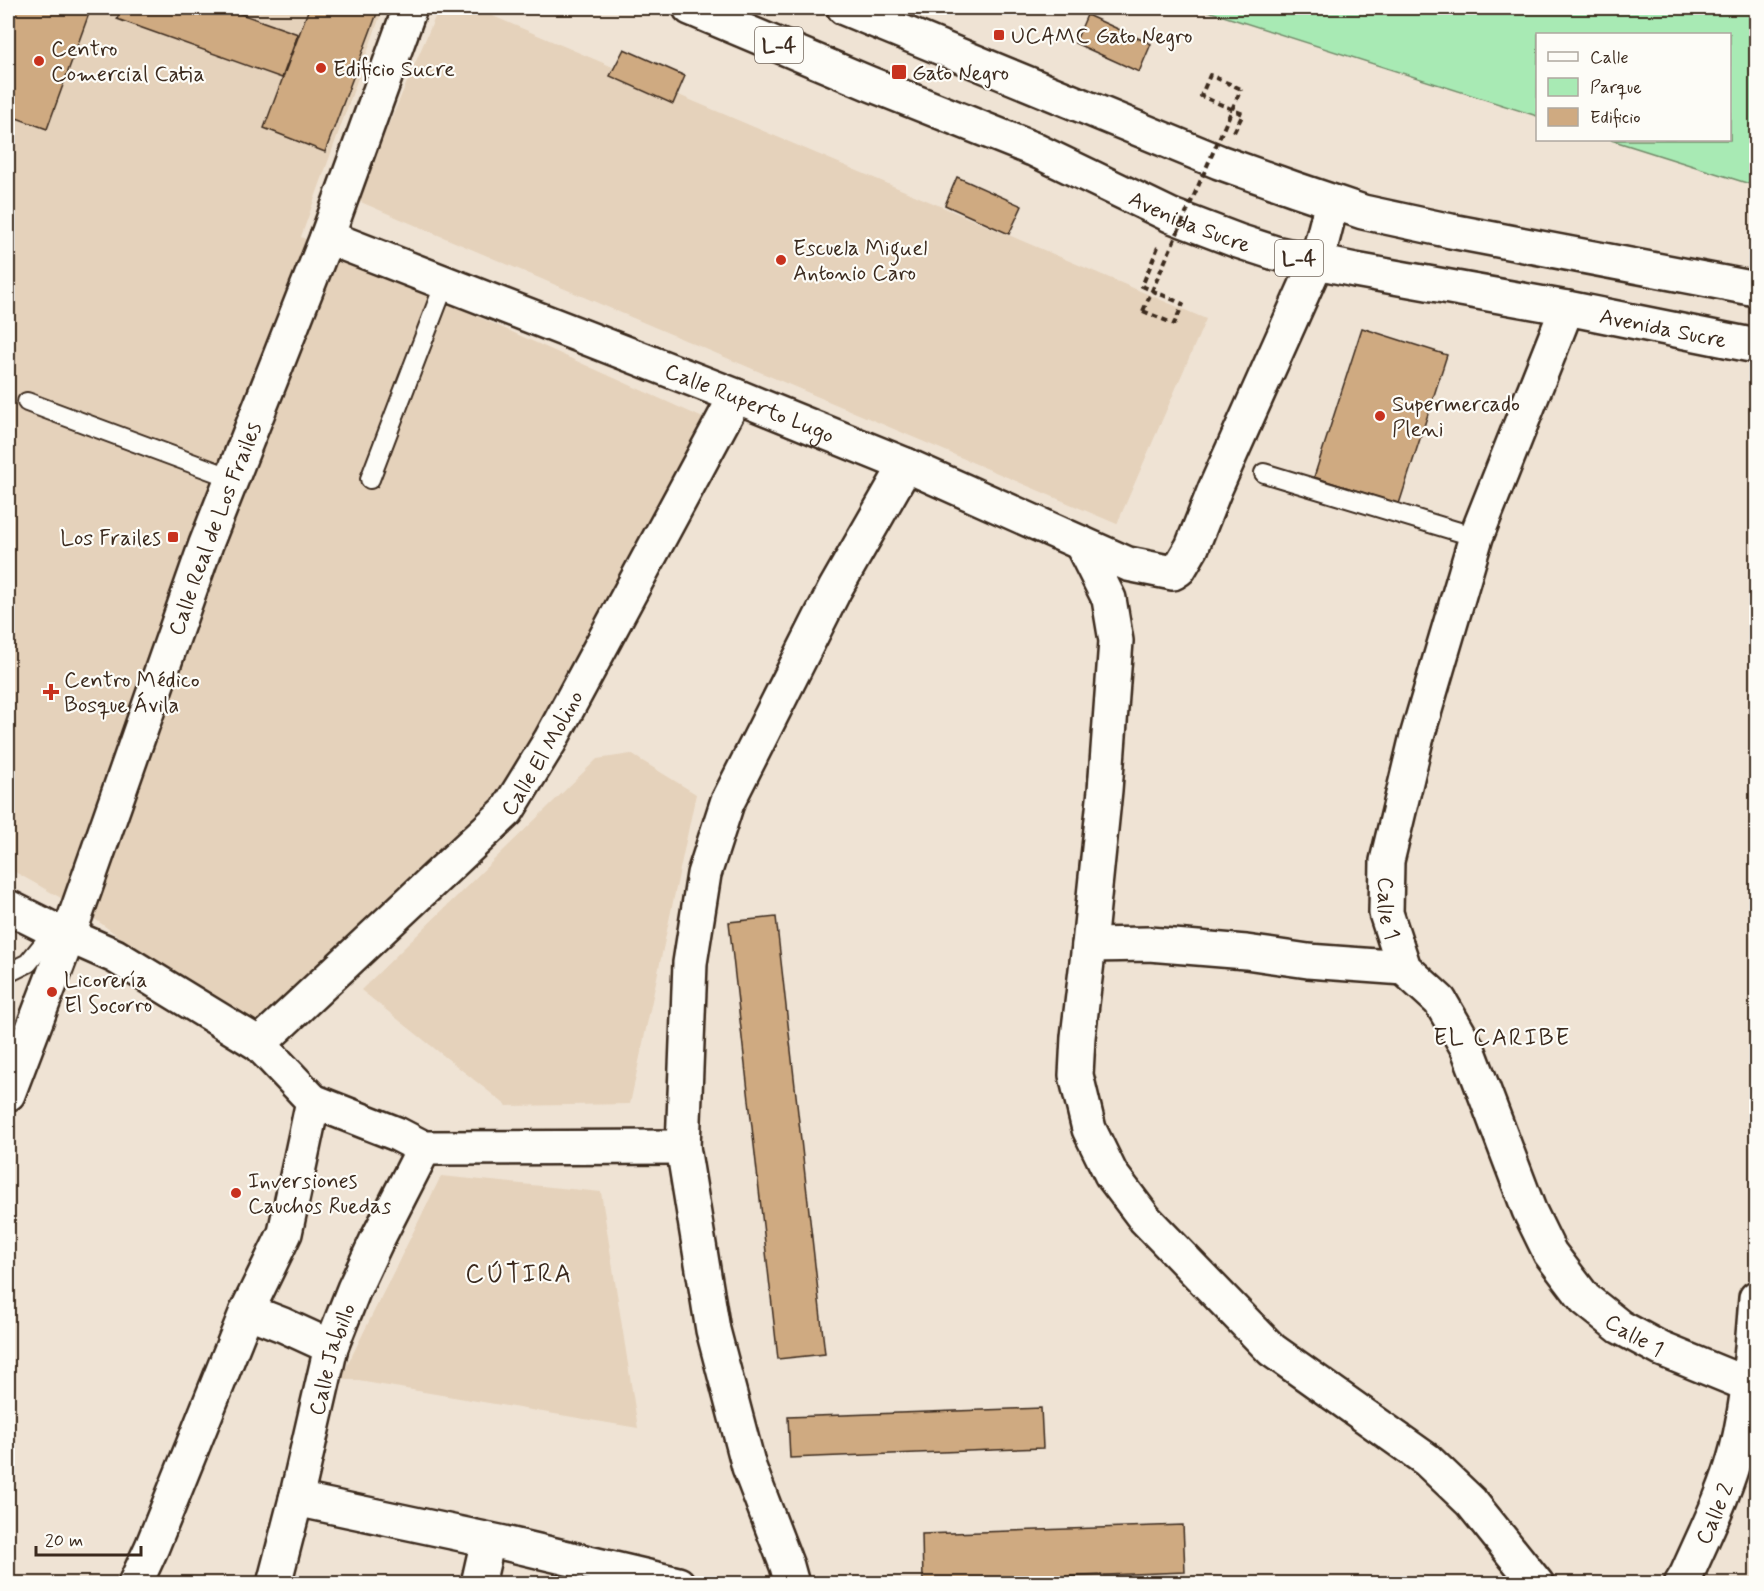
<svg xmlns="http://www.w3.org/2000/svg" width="1764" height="1591" font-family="Mynerve,sans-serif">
<rect width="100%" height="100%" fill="#efe3d4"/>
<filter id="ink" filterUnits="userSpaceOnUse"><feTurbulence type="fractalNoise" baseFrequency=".0167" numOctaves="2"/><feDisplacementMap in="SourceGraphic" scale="12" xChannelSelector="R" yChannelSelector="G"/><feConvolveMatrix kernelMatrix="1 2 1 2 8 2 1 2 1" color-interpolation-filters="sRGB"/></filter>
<g filter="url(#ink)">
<g fill="#e5d2bb">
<path d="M8,8H383L301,237L703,418L567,706L494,814L272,1049L84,911L8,868Z"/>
<path d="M439,8H474L1206,319L1117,524L356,200Z"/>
<path d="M631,754L696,794L630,1104L507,1106L361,990L597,759Z"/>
<path d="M441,1176L601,1192L638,1428L341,1378Z"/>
</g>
<path fill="#a8eab4" stroke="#728a69" stroke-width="1.5" d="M1198,8H1756V186L1611,140H1730V34H1538L1537,116Z"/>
<g fill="#cfaa81" stroke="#3b2a1e" stroke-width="1.5">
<path d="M8,8H91L47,129L8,115Z"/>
<path d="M121,8H224L298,34L282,78L117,19Z"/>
<path d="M309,8H379L325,152L264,128Z"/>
<path d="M1087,15L1151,44L1139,72L1075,43Z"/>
<path d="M624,49L685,76L673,104L610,76Z"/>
<path d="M957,177L1022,206L1009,234L945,205Z"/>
<path d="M1362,328L1447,355L1399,504L1314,477Z"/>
<path d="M776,917L825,1354L778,1359L729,922Z"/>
<path d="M1041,1408L1043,1448L790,1458L788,1417Z"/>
<path d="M1183,1525L1185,1572L923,1582L922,1534Z"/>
</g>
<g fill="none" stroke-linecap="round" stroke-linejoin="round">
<g stroke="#3b2a1e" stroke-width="22">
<g id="service">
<path d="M27,402L232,478"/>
<path d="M1264,473L1476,537"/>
<path d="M370,479L445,283"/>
<path d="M8,973L28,963L54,931"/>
</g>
</g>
<g stroke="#3b2a1e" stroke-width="38">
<g id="minor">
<path id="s1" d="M327,237L736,396L906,465L1128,564L1173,573L1179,569L1192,547L1215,489L1317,261L1332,202"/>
<path id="s2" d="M1567,308L1476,537L1416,740L1387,861L1386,913L1404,968L1440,1001L1468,1049L1529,1210L1550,1253L1585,1299L1620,1327L1661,1349L1749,1385"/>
<path d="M1081,543L1109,599L1116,641L1105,790L1089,945L1078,1037L1076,1075L1089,1129L1111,1174L1145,1219L1272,1350L1427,1460L1471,1502L1537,1584"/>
<path d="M8,907L68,937L81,941L115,956L259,1044L313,1101L285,1233L247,1311L152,1547L135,1584"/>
<path d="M1089,945L1149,944L1246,952L1308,961L1404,968"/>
<path id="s3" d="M259,1044L507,811L550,741L736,396"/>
<path id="s4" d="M8,1094L68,937L206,544L327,237L410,8"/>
<path d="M313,1101L397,1134L424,1148L683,1147"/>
<path d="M247,1311L283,1325L331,1347"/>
<path d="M296,1499L504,1543L678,1584"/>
<path id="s5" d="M274,1584L296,1499L331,1347L354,1289L376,1242L424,1148"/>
<path d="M478,1584L488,1540"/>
<path d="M792,1584L787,1566L749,1467L713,1330L683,1147L690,963L704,874L727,803L835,589L906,465"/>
<path id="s6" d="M1681,1584L1687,1574C1705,1533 1726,1492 1737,1449C1749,1400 1752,1348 1756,1298"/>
</g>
</g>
<g stroke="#3b2a1e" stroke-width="38">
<g id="primary">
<path id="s7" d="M690,8L868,83L1033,149L1172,216L1238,241L1275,253L1355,270L1567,308L1756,346"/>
<path d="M844,8L1219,162L1295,189L1363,212L1451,231L1756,289"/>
</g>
</g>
<g stroke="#3b2a1e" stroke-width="4" stroke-dasharray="6 4.5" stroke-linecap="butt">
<path d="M1234,132L1243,114L1201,96L1210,75L1241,89"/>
<path d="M1143,311L1174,324L1183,304L1142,286L1158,247"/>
</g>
<use href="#service" stroke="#fdfcf7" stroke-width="18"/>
<use href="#minor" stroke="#fdfcf7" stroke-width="33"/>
<use href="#primary" stroke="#fdfcf7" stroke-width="33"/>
<path stroke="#3b2a1e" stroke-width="4" stroke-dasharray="6 4.5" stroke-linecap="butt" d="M1143,311L1241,89"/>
</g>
</g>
<g fill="#c8321e" stroke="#fdfcf7" stroke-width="2">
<rect x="993" y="29" width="12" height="12" rx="3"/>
<circle cx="39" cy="61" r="6"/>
<circle cx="321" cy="68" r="6"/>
<rect x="891" y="64" width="16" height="16" rx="3"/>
<circle cx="781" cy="260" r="6"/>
<circle cx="1380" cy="416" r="6"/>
<rect x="167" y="531" width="12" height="12" rx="3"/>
<path d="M48 683h6v6h6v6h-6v6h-6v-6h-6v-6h6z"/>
<circle cx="52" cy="992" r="6"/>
<circle cx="236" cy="1193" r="6"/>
</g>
<g text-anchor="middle" stroke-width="4.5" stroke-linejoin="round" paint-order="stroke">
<g fill="#fdfcf7" stroke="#75695f" stroke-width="1.5">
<rect x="755" y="27" width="48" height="36" rx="4.5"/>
<rect x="1275" y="240" width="48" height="36" rx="4.5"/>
</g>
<g font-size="21" font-weight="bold" fill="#3b2a1e">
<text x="779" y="52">L-4</text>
<text x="1299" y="265">L-4</text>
</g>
<g font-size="22" fill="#3b2a1e" stroke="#fdfcf7" text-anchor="start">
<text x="1011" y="43">UCAMC Gato Negro</text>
<text x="51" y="56">Centro<tspan x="51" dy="25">Comercial Catia</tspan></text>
<text x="333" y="76">Edificio Sucre</text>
<text x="912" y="80">Gato Negro</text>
<text x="793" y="255">Escuela Miguel<tspan x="793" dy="25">Antonio Caro</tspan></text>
<text x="1392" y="411">Supermercado<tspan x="1392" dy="25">Pleni</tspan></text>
<text x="161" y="545" text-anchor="end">Los Frailes</text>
<text x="64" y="687">Centro Médico<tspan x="64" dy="25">Bosque Ávila</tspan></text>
<text x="64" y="987">Licorería<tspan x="64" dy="25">El Socorro</tspan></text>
<text x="248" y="1188">Inversiones<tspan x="248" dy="25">Cauchos Ruedas</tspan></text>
</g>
<g font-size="22" fill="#3b2a1e" stroke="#fdfcf7">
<text dy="8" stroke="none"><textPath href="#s7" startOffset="544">Avenida Sucre</textPath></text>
<text dy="8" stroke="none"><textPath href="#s7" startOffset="1030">Avenida Sucre</textPath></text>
<text dy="8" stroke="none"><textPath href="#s1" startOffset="454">Calle Ruperto Lugo</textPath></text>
<text dy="8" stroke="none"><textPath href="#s4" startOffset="602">Calle Real de Los Frailes</textPath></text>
<text dy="8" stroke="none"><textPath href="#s3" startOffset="408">Calle El Molino</textPath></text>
<text dy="8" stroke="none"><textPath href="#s2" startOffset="630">Calle 1</textPath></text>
<text dy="8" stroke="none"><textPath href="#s2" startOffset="1136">Calle 1</textPath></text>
<text dy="8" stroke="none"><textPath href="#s5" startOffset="232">Calle Jabillo</textPath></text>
<text dy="8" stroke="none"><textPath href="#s6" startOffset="78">Calle 2</textPath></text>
</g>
<g font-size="24" letter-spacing="1.5" fill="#3b2a1e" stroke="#fdfcf7">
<text x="1502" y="1045">EL CARIBE</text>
</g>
<g font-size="26" letter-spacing="1.5" fill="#3b2a1e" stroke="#fdfcf7">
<text x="519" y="1282">CÚTIRA</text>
</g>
</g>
<rect width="1764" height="1591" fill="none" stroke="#fdfcf7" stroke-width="30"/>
<rect x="15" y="15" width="1734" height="1561" fill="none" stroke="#3b2a1e" stroke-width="2" filter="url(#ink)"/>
<rect x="1536" y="33" width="195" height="108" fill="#fdfcf7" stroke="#afa8a0" stroke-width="1.5"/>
<rect x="1548" y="52" width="30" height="9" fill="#fdfcf7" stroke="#afa8a0" stroke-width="1.5"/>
<text x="1590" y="63" font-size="18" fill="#3b2a1e">Calle</text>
<rect x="1548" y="78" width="30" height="18" fill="#a8eab4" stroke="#afa8a0" stroke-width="1.5"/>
<text x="1590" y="93" font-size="18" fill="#3b2a1e">Parque</text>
<rect x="1548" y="108" width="30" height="18" fill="#cfaa81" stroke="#afa8a0" stroke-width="1.5"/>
<text x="1590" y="123" font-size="18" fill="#3b2a1e">Edificio</text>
<path d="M36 1546v9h105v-9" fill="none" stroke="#3b2a1e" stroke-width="3"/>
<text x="45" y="1546" font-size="18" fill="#3b2a1e" stroke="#fdfcf7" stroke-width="4.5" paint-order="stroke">20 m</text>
</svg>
